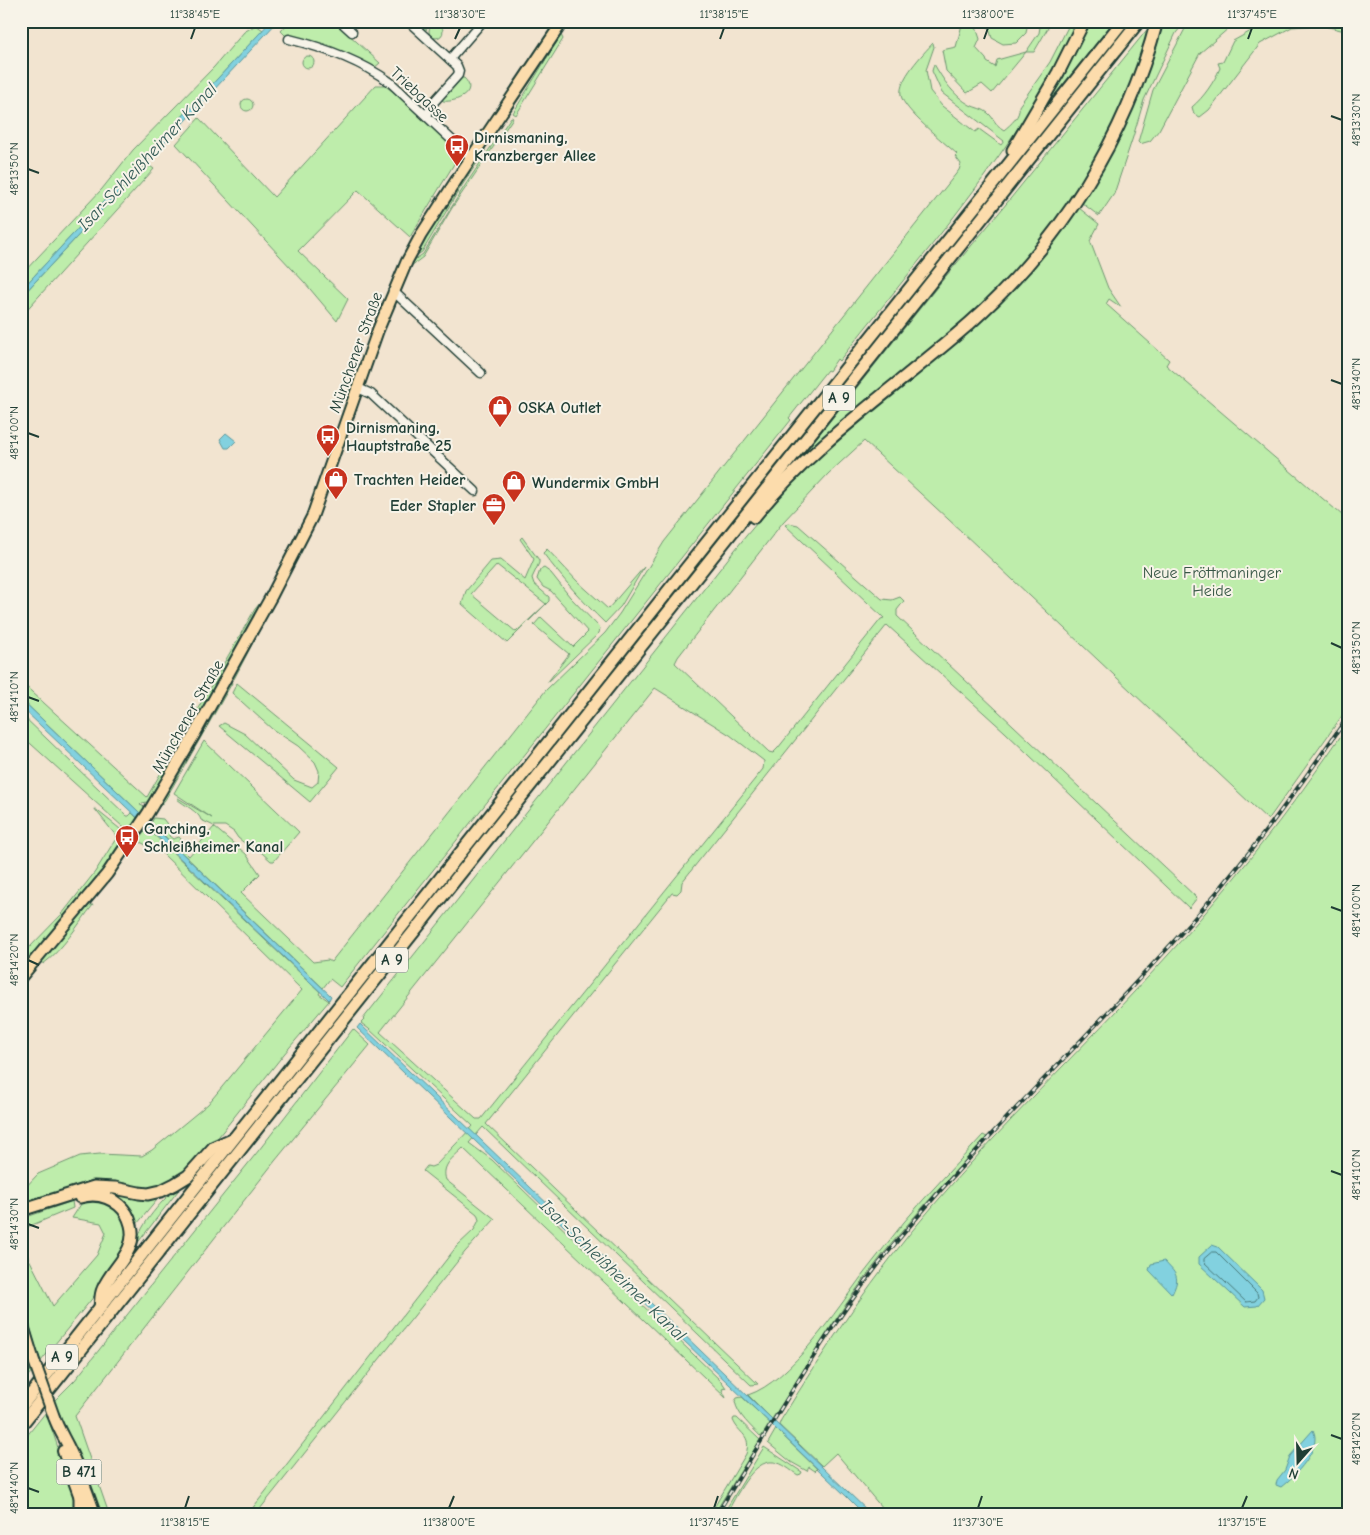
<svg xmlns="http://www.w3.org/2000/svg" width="1370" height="1535" font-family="'Comic Neue',sans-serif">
<rect width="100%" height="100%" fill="#f2e4d0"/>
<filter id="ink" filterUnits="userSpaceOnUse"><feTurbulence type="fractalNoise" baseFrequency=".02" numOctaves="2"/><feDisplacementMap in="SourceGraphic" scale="10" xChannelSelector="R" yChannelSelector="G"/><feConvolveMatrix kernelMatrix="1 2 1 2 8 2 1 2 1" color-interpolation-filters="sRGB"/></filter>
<g filter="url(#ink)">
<g fill="#beedab" stroke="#6e9570" fill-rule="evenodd">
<path d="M290,21H334L380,63L374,68L287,37L281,31Z"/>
<path d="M415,21H434L425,31Z"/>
<path d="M557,21L479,140L477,139L544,38Z"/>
<path d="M963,21H974L980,39L976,48L986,59L987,62L995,67L997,60L1026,52L1039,33L1041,21H1052L1034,52H1026L992,93L982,84L967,93L946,71L942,50L956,47Z"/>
<path d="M987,21H1028L1026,33L1016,43L1003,44L992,38Z"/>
<path d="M1071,21H1078C1060,57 1042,92 1020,125C966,207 900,283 839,361L837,359L829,371L827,370L789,418L791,420L771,445L340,987L330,979L323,988L151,823L154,818L163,819L171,829L169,836L173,839L179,837L181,839L178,845L189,856L214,827L246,854L260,874L241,893L313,962L328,960L331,962L546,690L605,633L620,613L664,542L959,170L961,164L955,156L957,154C944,142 903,110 901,95C898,79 923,54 933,43L934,47L926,70L930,91L942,106L975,132L979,129L1001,145L1004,141L942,93L932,71L934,64C943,80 954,96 970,105C976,108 984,109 988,113C994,118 994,124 1004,130C1011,124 1021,116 1019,106L1050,62Z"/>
<path d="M1088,21H1114L1048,103L1046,101Z"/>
<path d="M1129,21H1133L979,216L976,214Z"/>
<path d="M1164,21H1186L1176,33L1144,100L1133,137L1114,194L1099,216L1082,203C1111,158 1132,115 1150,64C1155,50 1160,37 1164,21Z"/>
<path d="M1191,21H1237L1200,53L1159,130L1150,141L1140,144L1138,142L1153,90L1187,25Z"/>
<path d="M1269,21H1346L1349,23V34L1341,30L1320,25L1292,27L1260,44L1209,110L1200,117L1194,114L1192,107C1204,97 1214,82 1220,68L1218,63L1223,62L1233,41Z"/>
<circle cx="436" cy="31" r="7"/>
<path d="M256,25L263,30L21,290V275L102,189L133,150L214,67L244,32Z"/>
<path d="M1150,26L1138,72L1088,177L1024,264L954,331L798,461L941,282L998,214Z"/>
<path d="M561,35L563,39L516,115L513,113Z"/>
<path d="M556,40L549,54L510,112L508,110Z"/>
<circle cx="308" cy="62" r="6"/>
<path d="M462,78H464C479,92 456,103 443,101L442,100Z"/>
<path d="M376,85H384L399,96L460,154L410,237L358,190L298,251L348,299L337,321L305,283L176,144L199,118L274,197Z"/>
<circle cx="247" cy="105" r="6"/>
<path d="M511,117L513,118L452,208L423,257L407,269L414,260L423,254L462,190Z"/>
<path d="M483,146L485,148V151L459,190L422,252L414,257L423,240Z"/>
<path d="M143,166L147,169L150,166L154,169L21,316V297Z"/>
<path d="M1079,208L1099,224L1090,241L1108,288L1121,307L1109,299L1106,304L1169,360L1166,365L1349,521V706L1268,820L962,532L864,441L828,474L783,522L678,657L675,663L769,752L773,753L778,748L881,619L884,618L785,525L789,523L798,525L882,599L892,600L900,597L904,601L897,610V616L1197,898L1189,908L1005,732L887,625L682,882L681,890L677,894L672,893L486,1124L758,1384L751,1385L483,1127L469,1143L492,1160L722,1382L726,1388L722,1389L726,1398L463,1148C453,1158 441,1165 446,1180L495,1219L465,1252L256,1514H248L457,1246L474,1230L479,1220L477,1214L423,1171L427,1166L431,1167L436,1165L473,1126L369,1029L361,1023L364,1020L363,1019L746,536L785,490L851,427L998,306L1041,259ZM655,688L730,735L764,761L763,769L481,1119H476L380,1032Z"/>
<path d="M872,343L875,346L756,495L753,493Z"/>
<path d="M522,537L539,560V563L532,578L534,584L549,597V601L507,643L462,604L466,591L491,561L501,560L525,580L534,559L520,539ZM497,565L546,604L516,632L471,594Z"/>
<path d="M547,549L577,581L608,609L644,567L621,606L605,623C582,601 562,578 543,553Z"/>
<path d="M544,568L551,573L570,597L600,628L599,633L547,683L569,654L534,625L541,617L573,647L588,632L551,591L543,587L537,579L540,570Z"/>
<path d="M261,602L161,785L147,802L142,803L140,805L145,807L141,814L21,699V682L147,797L255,609Z"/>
<path d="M269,609L270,610L234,679H233L231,676Z"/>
<path d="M652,619L655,622L324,1037L321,1035Z"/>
<path d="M230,680L232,683L165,800L159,807L158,803Z"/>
<path d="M237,683L339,767L310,802L219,726L224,723L245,734L294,780L312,787L318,782L319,771L315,762L298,746L272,729L232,693Z"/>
<path d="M21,714L127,816H129L132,813L138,819L133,828L126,829L123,827L21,735L27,728L21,723Z"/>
<path d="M1349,724V1514H887L836,1453L822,1466L779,1425L781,1420C827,1345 875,1273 933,1206C1001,1126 1078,1053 1149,976C1222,897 1289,813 1349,724Z"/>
<path d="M204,741L299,832L274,861H271L253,845H247L238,838L234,832L225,826H214L201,820C199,812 184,805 177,799L178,798L212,818L174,793Z"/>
<path d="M94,808L125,833V836L110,863L28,965L26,963L27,950L62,914L95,872L117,837Z"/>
<path d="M147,828L320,992L319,994L329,1001L284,1054L204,1155L188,1170L167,1184L150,1188L93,1183L21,1203V1192L38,1174L80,1156L100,1154L142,1156L152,1150L208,1104L302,990L162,853L138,841Z"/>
<path d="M87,905H93C78,924 63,950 43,964L42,959Z"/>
<path d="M353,1029L370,1045L275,1161L75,1416L109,1514H99L54,1401L75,1380L259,1150Z"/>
<path d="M983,1135L987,1137C945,1182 903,1227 867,1275C832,1321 804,1371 772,1419L748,1395C791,1381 837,1309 864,1273C877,1256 891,1239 904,1222C929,1192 957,1164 983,1135Z"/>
<path d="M180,1185L181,1187L136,1245C139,1225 164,1198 180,1185Z"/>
<path d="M98,1190L157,1197V1200L137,1224Z"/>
<path d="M93,1197L120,1209L130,1234L109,1278L41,1361L37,1351L21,1296V1243L53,1306L97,1255L106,1233L101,1223L72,1218L85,1198Z"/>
<path d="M72,1201L73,1208L25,1228L21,1235V1219Z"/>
<path d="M21,1338L32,1371L21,1385Z"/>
<path d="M742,1397L770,1423L761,1437C752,1427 737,1415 735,1401L737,1398Z"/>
<path d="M46,1412L74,1495L78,1514H21V1443Z"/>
<path d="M734,1418H737L760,1440L714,1514H710L746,1454C752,1434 739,1435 733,1420Z"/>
<path d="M776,1429L817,1469L815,1471L809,1467L807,1471L791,1462L768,1443Z"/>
<path d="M764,1447L802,1472L801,1474L798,1475C791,1471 783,1463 774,1462C752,1459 736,1498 726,1514H723Z"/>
</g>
<g fill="#82d1df" stroke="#5a969b">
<path d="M271,21H278L21,297V290Z"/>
<path d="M226,433L236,441L229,448H225L220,439Z"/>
<path d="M21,699L331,996L329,1000L21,707Z"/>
<path d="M360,1024L871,1514H864L846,1496L357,1028Z"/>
<path d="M1212,1245L1218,1247L1262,1290L1264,1298L1257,1306L1245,1307L1199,1264V1257Z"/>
<path d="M1164,1261C1176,1274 1181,1276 1172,1294L1149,1270L1151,1264Z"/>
<path d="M1313,1430C1323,1448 1294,1477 1281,1487L1276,1485L1277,1480L1285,1470L1290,1456Z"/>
</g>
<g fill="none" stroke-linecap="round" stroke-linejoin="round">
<path stroke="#477878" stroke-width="1" d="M1212,1252H1216L1257,1293L1258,1297L1255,1301L1246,1302L1204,1262V1259Z"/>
<g stroke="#1f3d34" stroke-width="11">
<g id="minor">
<path d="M340,21L352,32"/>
<path d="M408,21L457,66L459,71L458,75L432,104L427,116"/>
<path d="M289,39C326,48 359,60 390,82L471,158"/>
<path d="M450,59L483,21"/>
<path d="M393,291L481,373"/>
<path d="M358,388L371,394L475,491"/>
</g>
</g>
<g stroke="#1f3d34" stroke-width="14">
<g id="major">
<path d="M21,977L107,874L148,813L193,737L272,595L312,517L378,330L407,261L421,235L459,176L563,21"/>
<path d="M21,1319L33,1358"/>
<path d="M54,1417C58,1428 63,1436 68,1446C79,1468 87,1491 95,1514"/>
<path d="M63,1451L86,1514"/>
</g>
</g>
<g stroke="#1f3d34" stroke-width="15">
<g id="highway">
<path d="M1013,150L1058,73L1084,21"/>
<path d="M754,517C815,441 897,387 970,323C1060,243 1126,138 1157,21"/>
<path d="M80,1197C94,1193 107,1195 119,1205C125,1210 129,1217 131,1225C138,1252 112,1267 103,1289C100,1295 101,1303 100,1308"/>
<path d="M21,1210L94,1187L115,1188L139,1193L148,1194L161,1191L175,1184L188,1176L214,1147L232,1139"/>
<path d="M21,1407L669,590L1123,21"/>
<path d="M21,1425L1139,21"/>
<path d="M80,1514V1497"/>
</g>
</g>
<use href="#minor" stroke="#f7f3e8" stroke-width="8"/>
<use href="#major" stroke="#fcdcac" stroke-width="10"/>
<use href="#highway" stroke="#fcdcac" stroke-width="11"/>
<g stroke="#1f3d34" stroke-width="4">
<path id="rail" d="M717,1514C774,1421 828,1324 898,1240C993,1125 1102,1024 1200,912C1254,850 1302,783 1349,715"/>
</g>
<use href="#rail" stroke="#f7f3e8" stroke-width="2" stroke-dasharray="5.5" stroke-linecap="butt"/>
<g stroke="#1f3d34" stroke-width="14" stroke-linecap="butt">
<path id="major-bridge" d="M33,1358L54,1417"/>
</g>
<use href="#major-bridge" stroke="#fcdcac" stroke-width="10"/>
</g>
</g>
<path fill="none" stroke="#1f3d34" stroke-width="2" d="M191,39L195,28M455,39L460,28M720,39L724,28M984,39L988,28M1248,39L1252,28M1331,116L1342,120M28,169L39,173M1331,380L1342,384M28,433L39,437M1331,643L1342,648M28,697L39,701M1331,907L1342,911M28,960L39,965M1331,1171L1342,1175M28,1224L39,1228M1331,1435L1342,1439M28,1488L39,1492M185,1508L189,1496M449,1508L454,1496M714,1508L718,1496M978,1508L982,1496M1242,1508L1247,1496"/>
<defs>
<g id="bus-pin" transform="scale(1.25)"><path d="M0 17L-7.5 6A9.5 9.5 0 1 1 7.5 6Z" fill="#c8321e" stroke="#f7f3e8"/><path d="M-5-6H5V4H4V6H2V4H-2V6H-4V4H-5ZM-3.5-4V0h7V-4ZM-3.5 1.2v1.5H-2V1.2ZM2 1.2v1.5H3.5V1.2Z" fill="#fff"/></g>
<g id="shop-pin" transform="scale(1.25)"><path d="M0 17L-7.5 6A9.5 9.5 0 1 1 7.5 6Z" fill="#c8321e" stroke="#f7f3e8"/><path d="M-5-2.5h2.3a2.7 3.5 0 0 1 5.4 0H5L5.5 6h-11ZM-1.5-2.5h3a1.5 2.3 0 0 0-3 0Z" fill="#fff"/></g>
<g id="office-pin" transform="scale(1.25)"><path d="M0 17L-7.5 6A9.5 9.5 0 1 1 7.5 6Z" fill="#c8321e" stroke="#f7f3e8"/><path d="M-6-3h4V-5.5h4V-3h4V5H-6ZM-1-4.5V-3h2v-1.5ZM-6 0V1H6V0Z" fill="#fff"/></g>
</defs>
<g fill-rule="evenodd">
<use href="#bus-pin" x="457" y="146"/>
<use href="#shop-pin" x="500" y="407"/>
<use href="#bus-pin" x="328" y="436"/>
<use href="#shop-pin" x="336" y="479"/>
<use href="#shop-pin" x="514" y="482"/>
<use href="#office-pin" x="494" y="505"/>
<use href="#bus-pin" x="127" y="837"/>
</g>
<g text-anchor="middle" stroke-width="4" stroke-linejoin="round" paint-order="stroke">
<g fill="#f7f3e8" stroke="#60746a" stroke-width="1">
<rect x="823" y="385.5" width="32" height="25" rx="4"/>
<rect x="376" y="947.5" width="32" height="25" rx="4"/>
<rect x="46" y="1344.5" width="32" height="25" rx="4"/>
<rect x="56.5" y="1459.5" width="45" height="25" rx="4"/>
</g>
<g font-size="15" font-weight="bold" fill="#1f3d34">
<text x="839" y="403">A 9</text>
<text x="392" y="965">A 9</text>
<text x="62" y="1362">A 9</text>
<text x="79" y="1477">B 471</text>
</g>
<g font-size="16" fill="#1f3d34" stroke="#f7f3e8">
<text transform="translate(420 94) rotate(43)" y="6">Triebgasse</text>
<text transform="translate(355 352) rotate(-70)" y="6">Münchener Straße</text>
<text transform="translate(187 716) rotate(-60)" y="6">Münchener Straße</text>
</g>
<g font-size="16" font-weight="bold" fill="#1f3d34" stroke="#f7f3e8" text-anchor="start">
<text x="474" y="143">Dirnismaning,<tspan x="474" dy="18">Kranzberger Allee</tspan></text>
<text x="518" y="413">OSKA Outlet</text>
<text x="346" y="433">Dirnismaning,<tspan x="346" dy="18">Hauptstraße 25</tspan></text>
<text x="354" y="485">Trachten Heider</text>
<text x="532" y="488">Wundermix GmbH</text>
<text x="476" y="511" text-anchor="end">Eder Stapler</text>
<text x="144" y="834">Garching,<tspan x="144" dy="18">Schleißheimer Kanal</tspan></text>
</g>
<g font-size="16" fill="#375746" stroke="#f7f3e8">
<text x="1212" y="578">Neue Fröttmaninger<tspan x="1212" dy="18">Heide</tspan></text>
</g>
<g font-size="18" font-style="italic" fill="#335b56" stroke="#f7f3e8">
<text transform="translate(147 157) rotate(-47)" y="6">Isar-Schleißheimer Kanal</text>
<text transform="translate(613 1270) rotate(44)" y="6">Isar-Schleißheimer Kanal</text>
</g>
</g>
<rect width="1370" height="1535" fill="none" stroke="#f7f3e8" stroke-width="55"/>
<g transform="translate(1298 1462) rotate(200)" stroke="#f7f3e8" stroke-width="4" paint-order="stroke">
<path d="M0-4L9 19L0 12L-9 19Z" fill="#1f3d34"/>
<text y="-8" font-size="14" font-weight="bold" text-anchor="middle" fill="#1f3d34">N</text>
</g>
<rect x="28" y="28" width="1314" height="1480" fill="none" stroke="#1f3d34" stroke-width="2"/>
<g font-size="12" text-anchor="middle" fill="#1f3d34">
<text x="195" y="18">11°38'45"E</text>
<text x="460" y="18">11°38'30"E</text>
<text x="724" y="18">11°38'15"E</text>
<text x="988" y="18">11°38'00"E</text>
<text x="1252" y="18">11°37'45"E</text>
<text transform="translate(1356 120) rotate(-90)" y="4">48°13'30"N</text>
<text transform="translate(14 169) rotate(-90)" y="4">48°13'50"N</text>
<text transform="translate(1356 384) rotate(-90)" y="4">48°13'40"N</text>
<text transform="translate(14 433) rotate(-90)" y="4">48°14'00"N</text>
<text transform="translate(1356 648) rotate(-90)" y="4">48°13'50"N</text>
<text transform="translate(14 697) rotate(-90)" y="4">48°14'10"N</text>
<text transform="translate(1356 911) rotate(-90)" y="4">48°14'00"N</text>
<text transform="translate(14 960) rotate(-90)" y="4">48°14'20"N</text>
<text transform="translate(1356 1175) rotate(-90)" y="4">48°14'10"N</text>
<text transform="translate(14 1224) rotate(-90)" y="4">48°14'30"N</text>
<text transform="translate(1356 1439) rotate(-90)" y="4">48°14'20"N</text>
<text transform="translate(14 1488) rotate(-90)" y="4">48°14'40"N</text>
<text x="185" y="1526">11°38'15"E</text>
<text x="449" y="1526">11°38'00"E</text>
<text x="714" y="1526">11°37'45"E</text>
<text x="978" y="1526">11°37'30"E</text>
<text x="1242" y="1526">11°37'15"E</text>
</g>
</svg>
